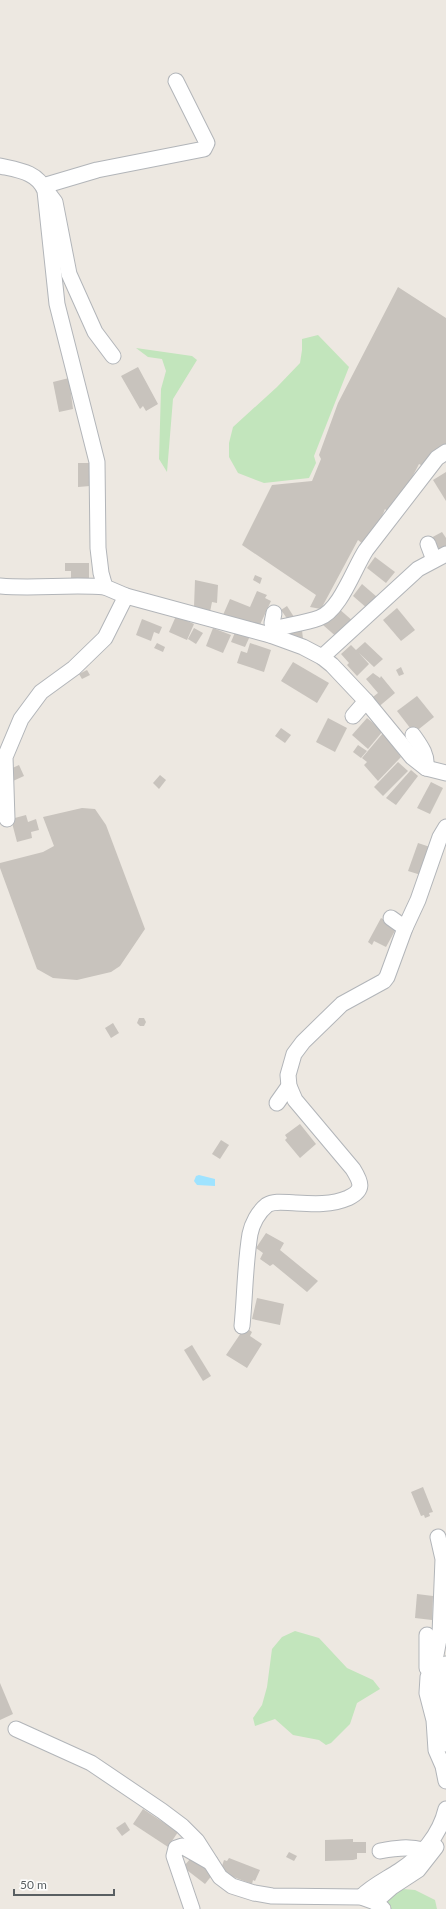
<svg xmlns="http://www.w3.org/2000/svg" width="446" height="1909" font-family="Lato,sans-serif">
<rect width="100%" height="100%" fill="#ede8e1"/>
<g fill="#c2e5bc">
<path d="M318,335L349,367L314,456L316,463L309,478L264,483L238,473L229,457V443L233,427L277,387L300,363L302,350V339Z"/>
<path d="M136,348L192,356L197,360L173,399L167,472L159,459L161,389L166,371L162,359L148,357Z"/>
<path d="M295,1631L319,1638L347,1668L373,1680L380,1689L357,1703L350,1724L331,1743L326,1745L319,1740L293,1735L275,1719L255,1726L253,1718L262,1705L267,1687L272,1649L282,1637Z"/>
<path d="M403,1889L415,1890L435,1900L437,1909H377L391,1897Z"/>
</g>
<path fill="#9fe3ff" d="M199,1175L215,1179V1186L197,1185L194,1181L196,1176Z"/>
<g fill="#c8c3bd">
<path d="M398,287L446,318V446H441L425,467L419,464L404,493L388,512L385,509L379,524L363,544L358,540L321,609L310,607L316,595L242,545L272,485L312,481L321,459L319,455L338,403Z"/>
<path d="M138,367L158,404L146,411L143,406L140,409L121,376Z"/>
<path d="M69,378L73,409L59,412L53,382Z"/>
<path d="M78,463H90V486L78,487Z"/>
<path d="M446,472V501L433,480Z"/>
<path d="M442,532L446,538V548L435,554L427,540Z"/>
<path d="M375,557L395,572L386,583L367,568Z"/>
<path d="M65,563H89V579H71V571H65Z"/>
<path d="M255,575L262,578L260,584L253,580Z"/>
<path d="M195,580L218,585L217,603L212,602L210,612L194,607Z"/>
<path d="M362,584L377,597L368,609L353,596Z"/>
<path d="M257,591L267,595L265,598L271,601L258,629L223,615L230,599L250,607Z"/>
<path d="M287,606L294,617L288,620L281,610Z"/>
<path d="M338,608L354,622L339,639L323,625Z"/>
<path d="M397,608L415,630L401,641L383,620Z"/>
<path d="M176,616L194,624L187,640L169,632Z"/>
<path d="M142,619L162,627L159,634L154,632L151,641L136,635Z"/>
<path d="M194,628L203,633L196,644L188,639Z"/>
<path d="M213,628L231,635L223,653L206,646Z"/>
<path d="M236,630L250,636L245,647L231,642Z"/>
<path d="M302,630L303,639H289V631Z"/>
<path d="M365,642L383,659L374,667L359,653L369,664L357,676L347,665L349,663L341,654L351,645L356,650Z"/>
<path d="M157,643L165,647L163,652L154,648Z"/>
<path d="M250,643L271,650L264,672L237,663L241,651L247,653Z"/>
<path d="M293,662L329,683L317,703L281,681Z"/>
<path d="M401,667L404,674L399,676L396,670Z"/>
<path d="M87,670L90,675L82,679L79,674Z"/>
<path d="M373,673L380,678L381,676L395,693L376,709L369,700L378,693L366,679Z"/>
<path d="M417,696L434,717L414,733L397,711Z"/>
<path d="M328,718L347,728L335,752L316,742Z"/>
<path d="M367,718L383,731L368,749L352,735Z"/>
<path d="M281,728L291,735L285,743L275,736Z"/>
<path d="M383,733L401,757L378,781L364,765L367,762L362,758Z"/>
<path d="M358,745L367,751L361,758L353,752Z"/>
<path d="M398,762L408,771L383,796L374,787Z"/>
<path d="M19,765L24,776L13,781L8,770Z"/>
<path d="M411,770L418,776L396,805L386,798Z"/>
<path d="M160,775L166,780L159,789L153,783Z"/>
<path d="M431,782L443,788L430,814L417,808Z"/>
<path d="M82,808L95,809L106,825L145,929L120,966L111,972L77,980L53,978L37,969L0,868V863L43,852L54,846L43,817Z"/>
<path d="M26,815L28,822L36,819L39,830L31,832L32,838L17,842L11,819Z"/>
<path d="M418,843L430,847L421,875L408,871Z"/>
<path d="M381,918L397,927L386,947L374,941L372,945L368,942Z"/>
<path d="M139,1018H144L146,1022L144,1026H140L137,1023Z"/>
<path d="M113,1023L119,1033L111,1038L105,1028Z"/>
<path d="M300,1124L316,1144L300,1158L285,1140L287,1138L285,1135Z"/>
<path d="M221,1140L229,1145L220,1159L212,1154Z"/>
<path d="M266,1233L284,1243L280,1250L318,1281L307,1292L273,1264L270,1266L260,1259L263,1253L256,1248Z"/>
<path d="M257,1298L284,1304L280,1325L252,1319Z"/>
<path d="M245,1327L252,1332L250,1336L262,1344L247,1368L226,1355Z"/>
<path d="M192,1345L211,1376L203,1381L184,1350Z"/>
<path d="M423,1487L433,1512L429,1513L430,1516L425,1518L424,1515L421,1516L411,1492Z"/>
<path d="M417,1594L433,1596L432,1620L415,1618Z"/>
<path d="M0,1683L13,1714L0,1720Z"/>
<path d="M143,1809L178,1832L168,1847L133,1824Z"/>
<path d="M125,1822L130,1830L122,1836L116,1828Z"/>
<path d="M353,1839V1842H366V1853H357V1859L353,1860L325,1861V1840Z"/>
<path d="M289,1852L297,1856L294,1861L286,1857Z"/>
<path d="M192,1857L213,1874L205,1884L183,1867Z"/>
<path d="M229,1858L260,1870L255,1881L253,1880L252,1884L223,1873L221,1869L224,1860L227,1861Z"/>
</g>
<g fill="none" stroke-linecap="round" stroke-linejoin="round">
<g stroke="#b2b5b9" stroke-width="17">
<g id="minor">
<path d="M0,166C18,170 38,172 45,191L57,304L97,462L98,548L101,573L105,587L126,596L270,635L303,647L322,657L332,665L366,701L412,757L426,768L446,773"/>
<path d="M43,186L97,170L204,149L207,143L176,81"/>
<path d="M49,194L55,202L69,274L95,332L113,356"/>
<path d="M428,544L434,560"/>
<path d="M0,586C35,589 70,584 105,587"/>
<path d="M274,613L272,623L274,629"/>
<path d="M270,635L274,629C289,625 305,623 319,618C340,611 354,568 366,550L437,458L446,452"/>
<path d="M322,657L418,569L446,554"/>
<path d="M353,716L366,701"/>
<path d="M413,735C420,745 428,755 426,768"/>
<path d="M7,819L5,757L21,719L41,692L74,668L105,638L126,596"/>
<path d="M391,918L405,928"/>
<path d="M277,1103L289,1086"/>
<path d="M242,1326C245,1296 245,1264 250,1234C252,1224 258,1212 267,1205C275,1200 287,1203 296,1203C314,1204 332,1205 348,1198C365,1190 361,1182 353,1169L295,1100L289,1086L288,1075L294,1054L303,1042L342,1004L384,981L387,977L405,928L418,900L440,837L446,827"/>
<path d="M438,1537L443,1559L440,1634L435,1660L428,1677L427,1693L434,1720L436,1750L443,1766L446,1781"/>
<path d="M446,1664L439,1688L446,1744"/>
<path d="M427,1668V1635"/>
<path d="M16,1729L91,1763L162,1811L182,1826L197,1841L220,1877L232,1886L254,1893L272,1896L361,1897L375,1902L383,1909"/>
<path d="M380,1851C395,1848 409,1846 423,1850"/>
<path d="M361,1897C372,1886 385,1880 399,1871C421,1857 440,1835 446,1809"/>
<path d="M375,1902L392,1887L418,1870L436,1847"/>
<path d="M192,1909L174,1856L176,1848L182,1846L210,1862"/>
</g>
</g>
<use href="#minor" stroke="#fff" stroke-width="15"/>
</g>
<path d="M14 1889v6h100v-6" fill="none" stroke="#595f62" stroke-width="2"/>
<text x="20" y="1889" font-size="12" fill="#595f62" stroke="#ffffff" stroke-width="3" paint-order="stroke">50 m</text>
</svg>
